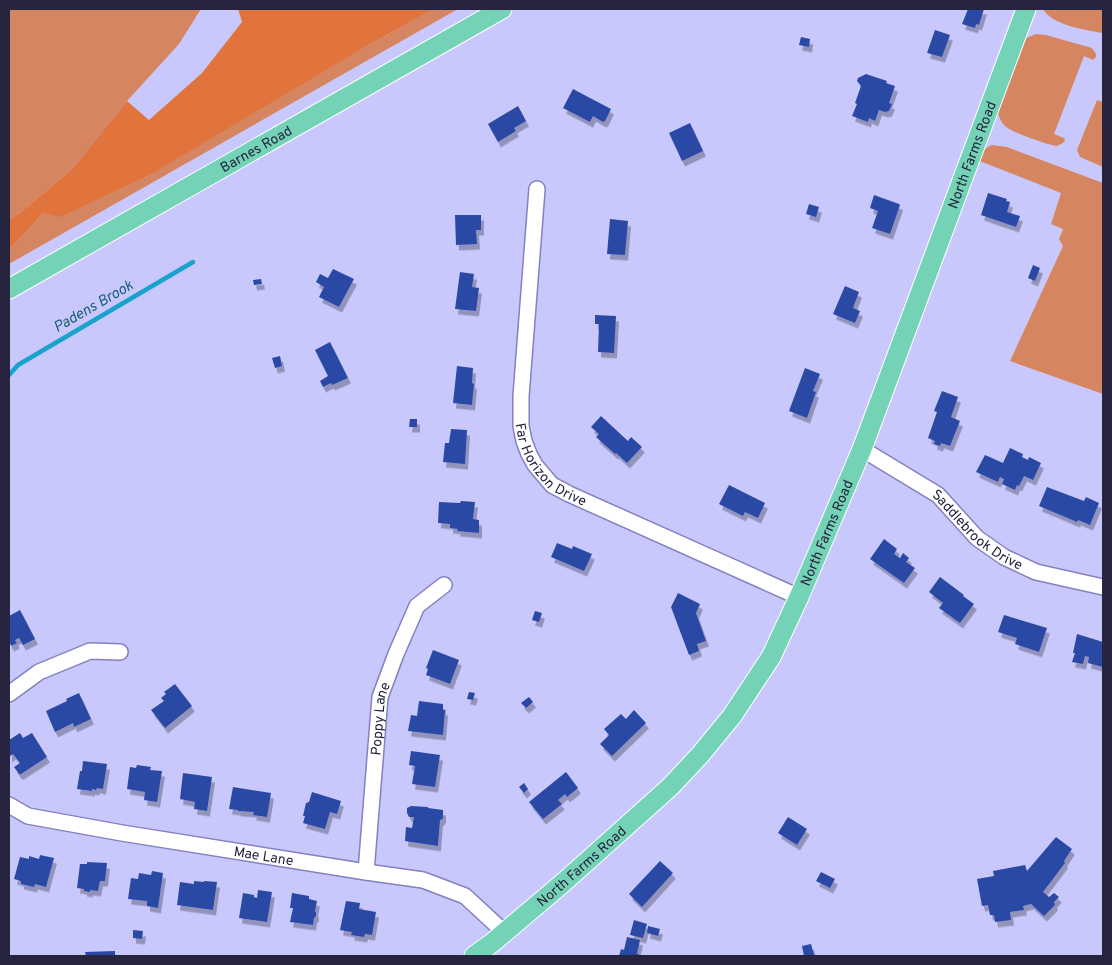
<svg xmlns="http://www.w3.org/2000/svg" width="1112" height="965" font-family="Overpass,sans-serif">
<defs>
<filter id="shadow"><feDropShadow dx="3" dy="5.5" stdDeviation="0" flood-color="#0004"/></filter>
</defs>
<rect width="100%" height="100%" fill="#c9c8fd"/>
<g fill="#d58661">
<path d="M10,9H201L179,44L127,101L73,168L21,212L9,220V10Z"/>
<path d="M434,9H458L9,264V247L16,243L43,213L365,47Z"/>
<path d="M1043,9H1103V33C1085,30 1052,25 1043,9Z"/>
<path d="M1036,34L1046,35L1092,48L1096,54V57L1093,60L1084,56L1054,134L1064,138L1065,141L1063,143L1057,146C1047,145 1011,132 1005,126C1000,121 998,114 997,108L1022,42L1026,38Z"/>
<path d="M1097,100L1103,102V167L1080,157L1077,150Z"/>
<path d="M992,145L1007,147L1103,183V394L1010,361L1063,246L1059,239L1063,229L1051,224L1061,193L977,160C981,153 984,148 992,145Z"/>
</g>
<path fill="#e1743c" d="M238,9H434L365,47L151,174L60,217L43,213L16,243L9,247V220L21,212L73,168L127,101L149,120L202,73L242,22Z"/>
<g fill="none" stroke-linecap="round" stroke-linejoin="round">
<path stroke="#18a2cc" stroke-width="4.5" d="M9,375L18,365L193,262"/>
</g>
<g fill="#2949a5" filter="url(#shadow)">
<path d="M968,9H984L979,25L976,24L975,28L962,24Z"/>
<path d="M935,30L950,35L942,57L927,53Z"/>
<path d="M801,37L810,39L809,47L799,45Z"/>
<path d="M866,74L887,81L886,83L895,86L889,103L892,104L889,111L885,112L879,110L875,121L869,118L868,122L852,116L857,104L855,103L861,86L857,81L858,78Z"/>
<path d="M573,89L611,109L605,121L603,122L593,116L590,122L563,108Z"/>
<path d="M518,106L526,121L514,128L516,131L498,142L488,124Z"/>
<path d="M690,123L703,151L682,161L669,133Z"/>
<path d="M988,193L1007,199L1006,201L1010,202L1007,212L1020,216L1016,227L981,215Z"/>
<path d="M874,195L899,204L900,205L890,234L872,228L878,211L870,208Z"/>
<path d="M809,204L819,207L816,217L806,214Z"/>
<path d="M455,215H481V230H476L477,244L456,245Z"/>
<path d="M610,219L628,221L625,255L607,254Z"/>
<path d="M1033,265L1040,268L1035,281L1028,278Z"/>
<path d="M333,269L354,279L339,307L319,297L324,287L316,282L320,274L328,278Z"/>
<path d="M460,272L474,274L472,287L479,288L476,311L455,309Z"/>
<path d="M261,279L262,284L254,285L253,280Z"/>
<path d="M845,286L859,292L853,308L860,311L855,323L833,314Z"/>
<path d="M595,315L616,316L614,353L598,352L599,324H595Z"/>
<path d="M330,342L348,378L332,385L331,383L323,387L320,381L328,376L315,350Z"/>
<path d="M280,356L282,366L275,368L272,358Z"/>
<path d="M457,366L473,368L472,383L474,384L472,405L453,403Z"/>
<path d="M805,368L820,374L813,391L816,392L807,418L789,411Z"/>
<path d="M942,391L958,397L951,417L960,421L950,446L941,443L940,446L934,444L935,441L928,438L937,412L934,411Z"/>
<path d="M601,416L628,441L631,437L642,447L627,463L616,453L615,454L596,437L599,434L591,427Z"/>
<path d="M410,419H417V427H409Z"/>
<path d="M451,429L467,430L465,464L443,462L445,443H449Z"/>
<path d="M1010,448L1023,454L1022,457L1028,460L1029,457L1041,463L1033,480L1024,476L1019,486L1017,485L1015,490L1002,484L1004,479L1000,477L998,482L976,472L985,455L1003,463Z"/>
<path d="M729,485L765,503L758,518L745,512L743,516L719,504Z"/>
<path d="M1047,487L1084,501L1086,497L1099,503L1090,525L1078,520L1077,522L1039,506Z"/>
<path d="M461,501L475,502L473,519L479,520V533L457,531L458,529L450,528V524L438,523L439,502L460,503Z"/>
<path d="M884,539L897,549L894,554L900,558L903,553L909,558L906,562L915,568L904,583L870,559Z"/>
<path d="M557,543L572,549L573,546L592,554L584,571L551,557Z"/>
<path d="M940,577L964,595L963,596L974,604L960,623L939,608L943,603L929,592Z"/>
<path d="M678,593L700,604L696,613L706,641L697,644L699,651L689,655L671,607Z"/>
<path d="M20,610L35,639L23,645L19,638L15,640L17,643L11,646L10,643L9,644V616Z"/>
<path d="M535,611L542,613L539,622L532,620Z"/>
<path d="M1004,615L1047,628L1039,652L1015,644L1017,638L998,632Z"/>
<path d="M1077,634L1103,642V667L1088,663L1089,657L1085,656L1083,664L1072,662L1075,653H1073Z"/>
<path d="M433,650L459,660L450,684L426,675L428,669L426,668Z"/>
<path d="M175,684L192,706L165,728L151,710L164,701L161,698L166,694L164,692Z"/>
<path d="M469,692L475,693L473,700L467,699Z"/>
<path d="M79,693L91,719L74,727L73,723L55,732L46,711L67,701L66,699Z"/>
<path d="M529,697L533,702L526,708L521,703Z"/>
<path d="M419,701L443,704V710H445L443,735L408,731L411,715L417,716Z"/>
<path d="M634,710L646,723L612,756L600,744L609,735L604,729L621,714L626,719Z"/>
<path d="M20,733L23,738L32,733L47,757L21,774H19L14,767L20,763L13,754L9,757V740Z"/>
<path d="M411,751L440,755L435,787L412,784L415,766L409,765Z"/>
<path d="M83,761L107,764L103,789L97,788L96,790L92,789V791L77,789L80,771H82Z"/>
<path d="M137,765L151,767L150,770L162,771L157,802L144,800L145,792L127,789L130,767L136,768Z"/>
<path d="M566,772L578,788L567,797L565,794L558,800L562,804L543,819L529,802Z"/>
<path d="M183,773L212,777L207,811L194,809L195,802L180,799Z"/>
<path d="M524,783L528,789L524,793L519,787Z"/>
<path d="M233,787L271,793L267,817L253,815L254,812L238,811V810L229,809Z"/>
<path d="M312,792L341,801L337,814L330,812L325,829L303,823L305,816H303L306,803L309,802Z"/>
<path d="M411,806L428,807V808L443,810V818L441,820H440L438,846L405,841L406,827L412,828L414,817H409L407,813V808Z"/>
<path d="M788,817L807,829L797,845L778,833Z"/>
<path d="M1056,837L1072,849L1064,861L1065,863L1043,892L1049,897L1054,893L1059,897L1054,902L1055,905L1044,916L1031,904L1023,906L1024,910L1010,912L1011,920L995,922L994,915H990L988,905L982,906L977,879L994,876L993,871L1025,865L1027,871Z"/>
<path d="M40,855L54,858L46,887L35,884L34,887L21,884V881L14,879L20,857L29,859V856L39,859Z"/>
<path d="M660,861L673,873L642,907L629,894Z"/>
<path d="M87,862L107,863L105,881H100L98,891L90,890V892L84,891V889L77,888L80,864H87Z"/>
<path d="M152,871L163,873L158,908L147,906V901L128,899L131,878L138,879L139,873L151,875Z"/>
<path d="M821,872L835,879L830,888L816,881Z"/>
<path d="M194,881L204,882V881L217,882L213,910L177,905L180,882L194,884Z"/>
<path d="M258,890L272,892L267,922L239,918L243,893L254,895V897L257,898Z"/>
<path d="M292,893L309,896V899L317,901L315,911L316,912V916L314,918L313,925L290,922L293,908H290Z"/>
<path d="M346,901L360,903L359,909L376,912L372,935L365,934L364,937L351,935L352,932L340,930Z"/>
<path d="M634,920L647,924L643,938L630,935Z"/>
<path d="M648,926L660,929L658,936L647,933Z"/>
<path d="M133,930L143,931L142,939L133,938Z"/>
<path d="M627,937L640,940L637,954H639V956H619L621,949L624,950Z"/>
<path d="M811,944L814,955L804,956L802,946Z"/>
<path d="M115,951V956H86L85,952Z"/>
</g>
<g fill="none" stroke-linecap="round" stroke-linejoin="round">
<g stroke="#8481c0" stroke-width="18">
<g id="minor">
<path id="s1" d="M537,189L521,396V426L524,441L529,454L535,465L552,485L569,494L799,597"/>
<path id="s2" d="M862,449L938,495L977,538L1004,557L1036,572L1103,587"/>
<path d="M9,694L39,672L90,651L120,652"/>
<path id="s3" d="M9,805L28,816L122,833L366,872L423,880L465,896L505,933"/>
<path id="s4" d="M366,872L380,697L396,654L417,606L444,585"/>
</g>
</g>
<g stroke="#fff" stroke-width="21">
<g id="major">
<path id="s5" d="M9,289L502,9"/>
<path id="s6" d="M474,956L492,943L564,882L670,787L700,755L732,716L771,657L799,597L862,449L1026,9"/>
</g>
</g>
<use href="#minor" stroke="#fff" stroke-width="15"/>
<use href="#major" stroke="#74d3b6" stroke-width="19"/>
</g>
<g text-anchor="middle" stroke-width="5" stroke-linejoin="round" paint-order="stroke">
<g font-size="14" fill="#26243e" stroke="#c9c8fd">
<text dy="5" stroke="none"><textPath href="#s5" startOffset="284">Barnes Road</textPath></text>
<text dy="5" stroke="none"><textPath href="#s6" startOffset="965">North Farms Road</textPath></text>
<text dy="5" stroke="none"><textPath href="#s1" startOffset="289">Far Horizon Drive</textPath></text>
<text dy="5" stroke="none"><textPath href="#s2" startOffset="142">Saddlebrook Drive</textPath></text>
<text dy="5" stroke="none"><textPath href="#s6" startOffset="560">North Farms Road</textPath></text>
<text dy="5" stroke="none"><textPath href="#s4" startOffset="154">Poppy Lane</textPath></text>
<text dy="5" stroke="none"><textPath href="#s3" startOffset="261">Mae Lane</textPath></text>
<text dy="5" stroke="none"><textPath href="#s6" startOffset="140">North Farms Road</textPath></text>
</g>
<g font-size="15" font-style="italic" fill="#1d5e74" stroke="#c9c8fd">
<text transform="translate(93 306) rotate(-30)" y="5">Padens Brook</text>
</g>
</g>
<rect width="1112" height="965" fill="none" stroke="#26243e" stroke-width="20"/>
</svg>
